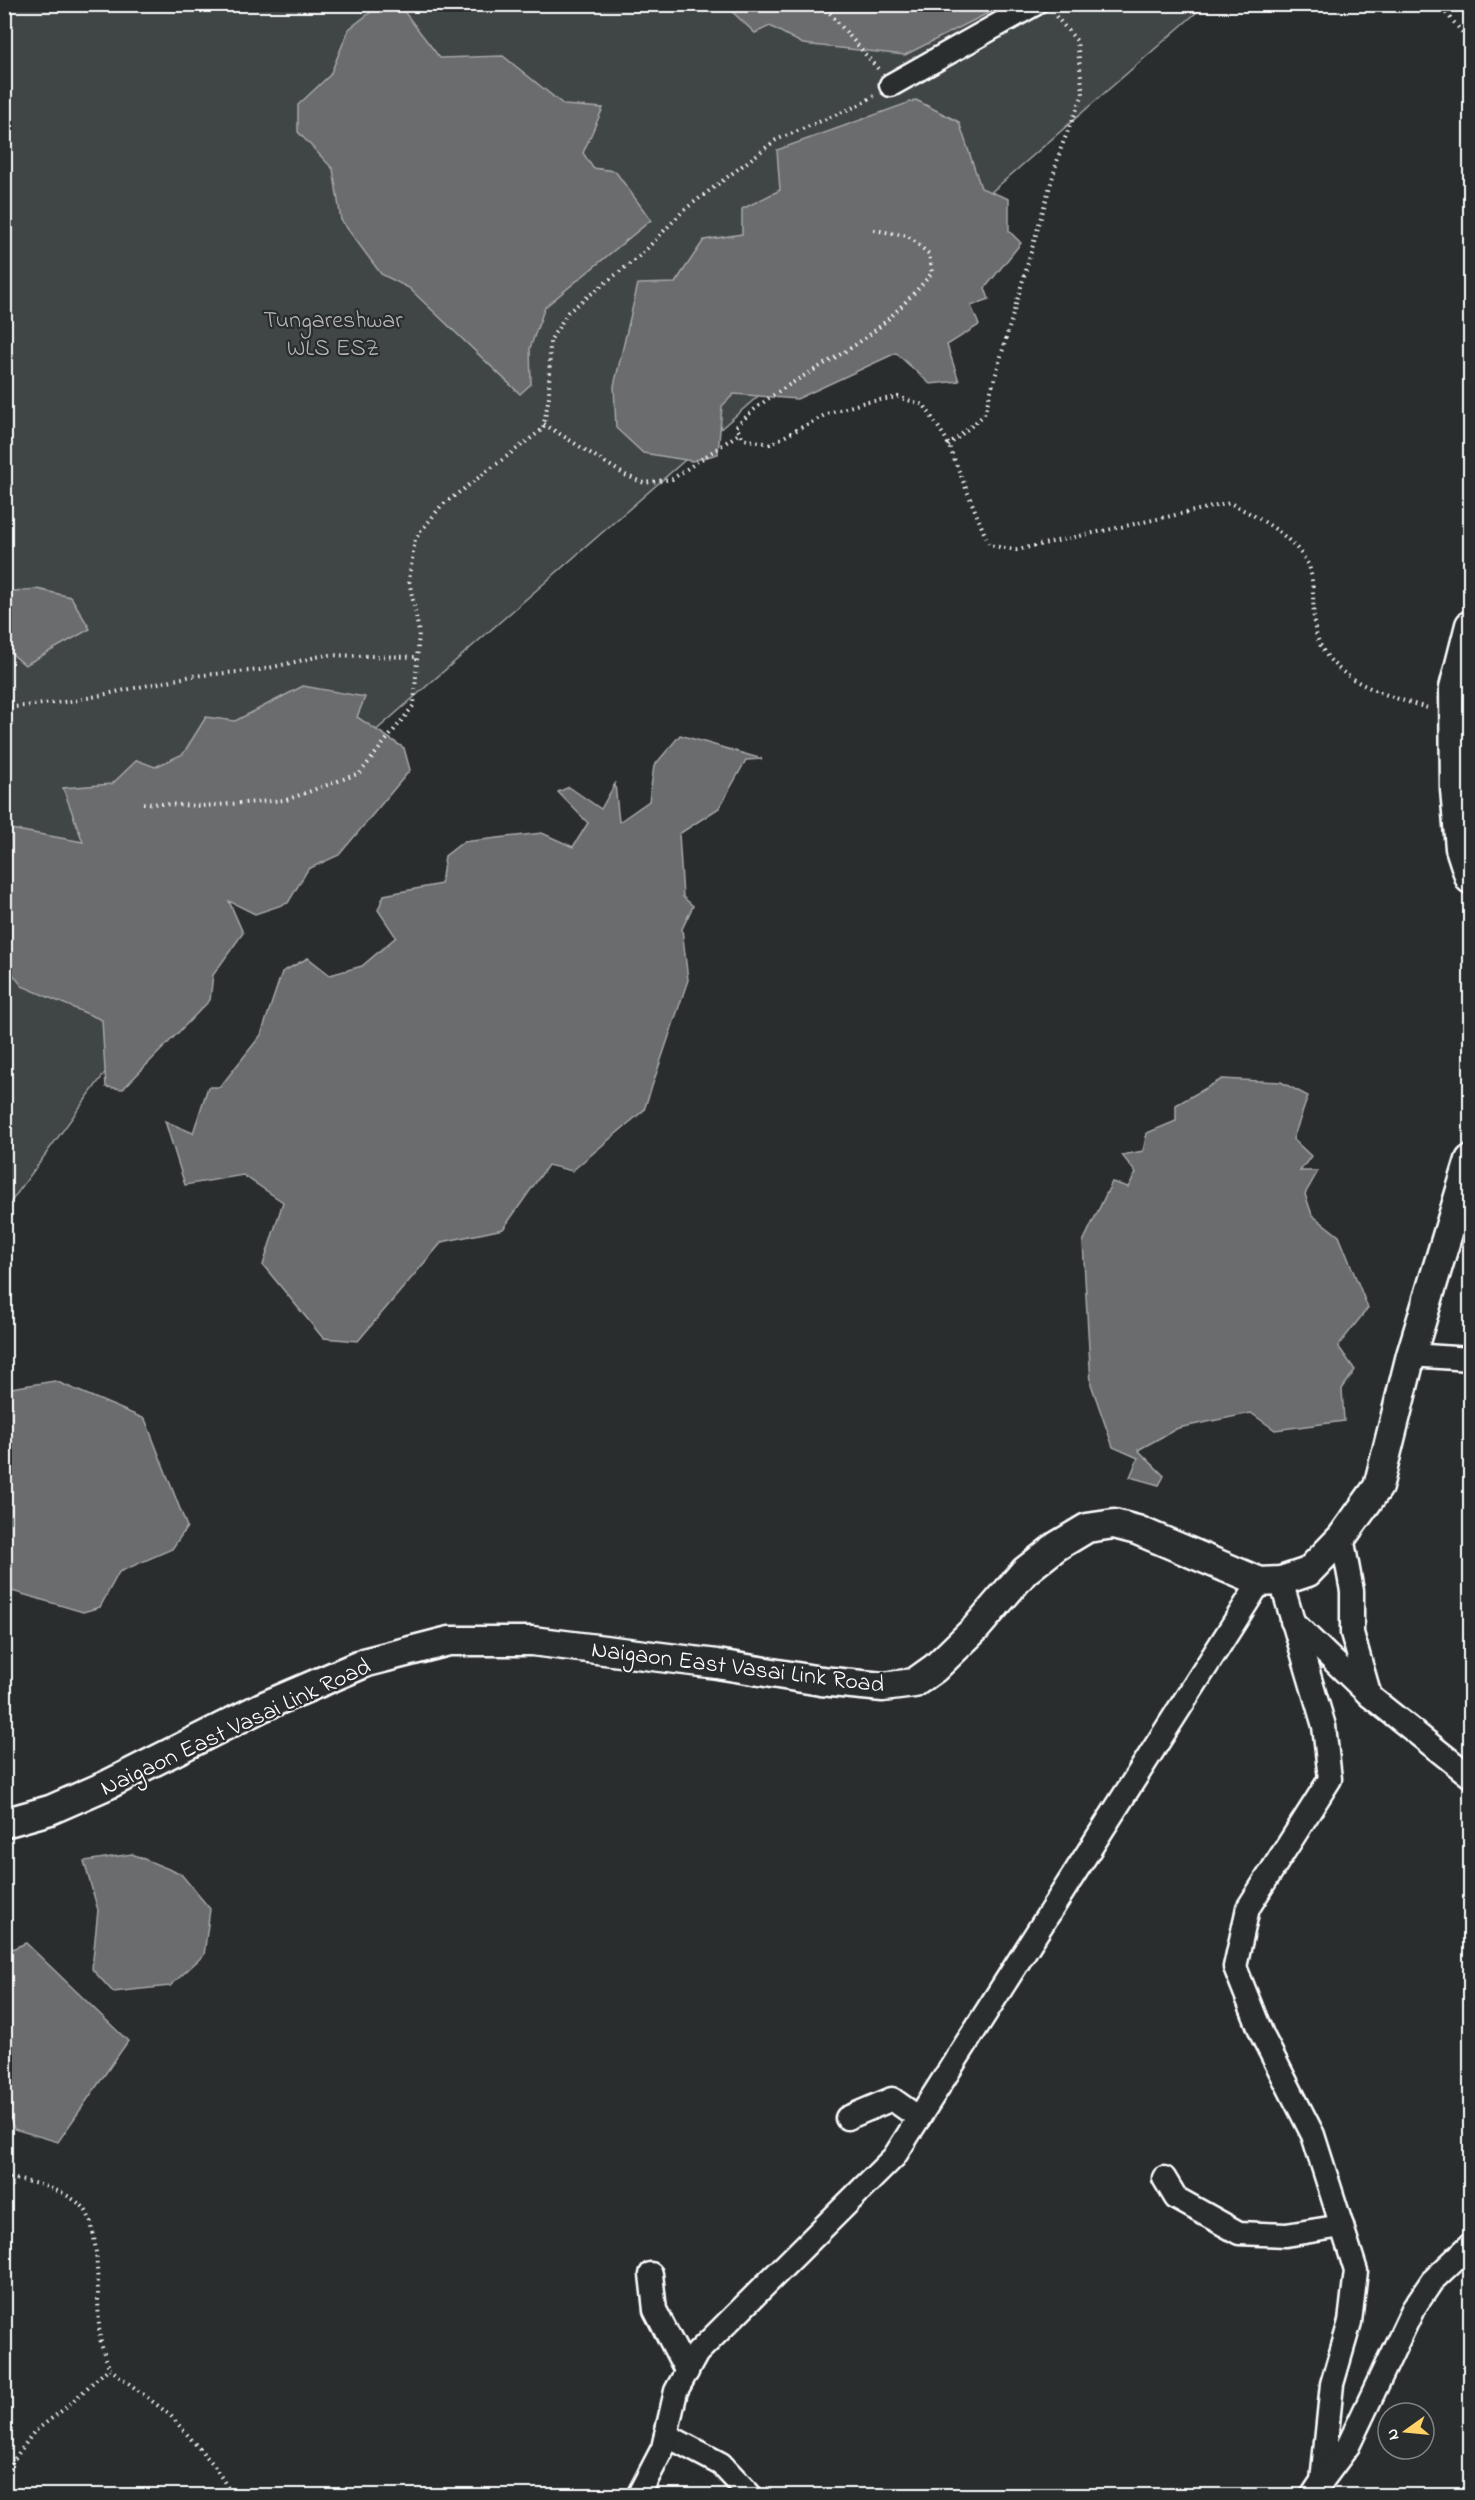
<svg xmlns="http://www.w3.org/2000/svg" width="1475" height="2500" font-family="'Indie Flower',sans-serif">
<rect width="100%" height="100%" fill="#2a2d2e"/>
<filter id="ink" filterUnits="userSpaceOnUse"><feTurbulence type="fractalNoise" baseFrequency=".0167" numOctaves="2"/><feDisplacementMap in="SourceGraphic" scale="12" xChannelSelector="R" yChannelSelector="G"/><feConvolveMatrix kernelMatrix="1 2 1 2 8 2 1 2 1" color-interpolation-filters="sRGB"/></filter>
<g filter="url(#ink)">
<path fill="#414445" stroke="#a0a2a2" stroke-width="1.5" d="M5,5H1205L316,783L5,1210Z"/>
<g fill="#6a6c6d" stroke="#a6a7a7" stroke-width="1.5">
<path d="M725,5H1004L905,55L803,44L770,26L755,33Z"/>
<path d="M376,8L402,9L440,58L503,56L564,105L603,108L583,153L593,168L615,171L651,220L545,307L530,348L531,384L520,394L409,288L381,274L341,220L333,169L298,132V105L330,75L349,29Z"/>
<path d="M916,100L959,122L981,188L1009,199V231L1021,243L985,288L989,299L971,306L979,325L947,345L959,381L930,384L896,353L797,399L734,394L722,406L718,454L692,461L643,453L616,428L614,386L638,284L675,283L704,240L742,234V209L780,190L777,150Z"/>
<path d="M37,589L71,597L90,629L25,665L5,648V592Z"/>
<path d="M303,686L365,697L357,717L404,748L410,770L339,855L308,869L288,903L255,914L229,901L243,933L213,975L210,1000L123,1089L106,1087L102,1020L22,986L5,964V828L83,842L63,788L112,784L137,760L155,767L183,754L206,717L235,721Z"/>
<path d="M680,735L762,759L746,760L719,808L679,834L683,897L693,906L682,929L688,980L644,1110L572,1171L548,1165L503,1229L442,1242L358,1341L323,1338L263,1265L283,1202L243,1175L185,1185L165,1121L193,1133L208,1087H220L261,1035L282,972L308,958L330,975L362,966L396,937L378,910L384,895L441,884L445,856L463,842L542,833L573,847L588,823L558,792L569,787L601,809L615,784L619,822L649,801L654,766Z"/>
<path d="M1222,1079L1281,1082L1308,1096L1293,1139L1311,1156L1300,1171H1318L1305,1194L1312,1215L1339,1236L1368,1308L1338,1346L1355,1370L1342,1389L1344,1421L1275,1430L1251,1413L1178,1428L1138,1450L1164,1476L1159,1485L1130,1477L1138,1458L1113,1447L1091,1384L1083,1242L1112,1182L1128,1187L1136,1173L1122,1155L1143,1151L1147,1133L1176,1121V1105Z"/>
<path d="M55,1381L145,1419L187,1527L172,1549L119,1572L100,1607L83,1612L5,1589V1389Z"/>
<path d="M132,1854L181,1874L210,1909L204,1955L170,1986L113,1992L92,1969L98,1910L84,1861Z"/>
<path d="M26,1943L128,2041L58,2142L14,2129L5,2105V1952Z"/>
</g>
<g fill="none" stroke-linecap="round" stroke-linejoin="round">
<g stroke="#fff" stroke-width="27">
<g id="minor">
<path d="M891,85L1035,4"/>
<path d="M1411,1355L1470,1359"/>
<path d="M1342,1537L1352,1591V1633L1370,1696"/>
<path d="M1281,1581L1324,1726L1330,1779L1248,1908L1235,1967L1263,2037L1313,2135L1356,2271L1350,2322L1332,2384L1322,2481L1312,2496"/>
<path d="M1292,1621L1371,1697L1470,1776"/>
<path d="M847,2118L892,2099L919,2118"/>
<path d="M1164,2178L1176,2198L1239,2233L1286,2235L1342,2226"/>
<path d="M651,2274L655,2310L687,2372"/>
<path d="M666,2435L721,2464L751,2496"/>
<path d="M1322,2481L1348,2446L1413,2309L1432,2281L1470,2245"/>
<path d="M638,2496L663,2448L676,2391L697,2353L894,2157L1260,1582"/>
</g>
</g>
<g stroke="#fff" stroke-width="33">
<g id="tertiary">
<path d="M1470,625L1454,688L1455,789L1460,848L1470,879"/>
<path d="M4,1823L50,1810L107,1785L262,1707L367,1662L449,1641H532L717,1664L821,1681L883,1687L914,1683L935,1668L976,1628L1025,1571L1057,1546L1087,1528L1114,1524L1137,1530L1260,1582L1281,1581L1308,1572L1342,1537L1378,1487L1411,1355L1470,1160"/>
</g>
</g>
<g stroke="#fff" stroke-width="4" stroke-dasharray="1.5 4.5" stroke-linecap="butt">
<path d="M822,4L879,70"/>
<path d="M1438,4L1470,41"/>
<path d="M874,230L908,236L929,254L932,273C910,298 886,324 858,343C817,371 770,390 736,427L744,439L770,444L829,413L862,403L898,397L924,405L946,439L989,545L1016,550L1230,503C1259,518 1291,534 1308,564C1314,575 1313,608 1314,622C1320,679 1385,695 1431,709"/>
<path d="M544,424L625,475L644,483L672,479L740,433"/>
<path d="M948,446L984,415L1061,148L1083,94L1077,41L1053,13"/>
<path d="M4,708L73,701L192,676L260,670L325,655L417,657"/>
<path d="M143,803L202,806L286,800L360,773L414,705L419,632L409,580L415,539L441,506L543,429L549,396L550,341L568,312L641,255L684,210L776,140L859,105L874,96"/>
<path d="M4,2177C31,2182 60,2187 82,2206C102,2224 96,2308 100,2337C101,2347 106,2358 109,2368"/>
<path d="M4,2473L34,2432L64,2409L109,2368L170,2415L213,2464L233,2496"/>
</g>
<use href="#minor" stroke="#2a2d2e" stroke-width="22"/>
<use href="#tertiary" stroke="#2a2d2e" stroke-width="28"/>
</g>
</g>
<g text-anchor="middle" stroke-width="4.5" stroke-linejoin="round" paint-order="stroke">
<g font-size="24" fill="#b3b4b5" stroke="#2a2d2e">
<text x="333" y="327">Tungareshwar<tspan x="333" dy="28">WLS ESZ</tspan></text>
</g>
<g font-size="24" fill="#fff" stroke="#2a2d2e">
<text transform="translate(738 1666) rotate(7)" y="8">Naigaon East Vasai Link Road</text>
<text transform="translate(235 1726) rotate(-25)" y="8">Naigaon East Vasai Link Road</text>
</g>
</g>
<rect width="1475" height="2500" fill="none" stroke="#2a2d2e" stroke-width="24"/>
<rect x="12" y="12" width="1451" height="2476" fill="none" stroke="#fff" stroke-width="2" filter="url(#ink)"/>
<g transform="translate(1406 2431) rotate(255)"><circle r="28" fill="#2a2d2e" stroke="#7f8182" stroke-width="1.5"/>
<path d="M0-4.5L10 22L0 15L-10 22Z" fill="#ffd166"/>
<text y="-9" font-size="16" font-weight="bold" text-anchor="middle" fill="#ffffff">N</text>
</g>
</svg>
